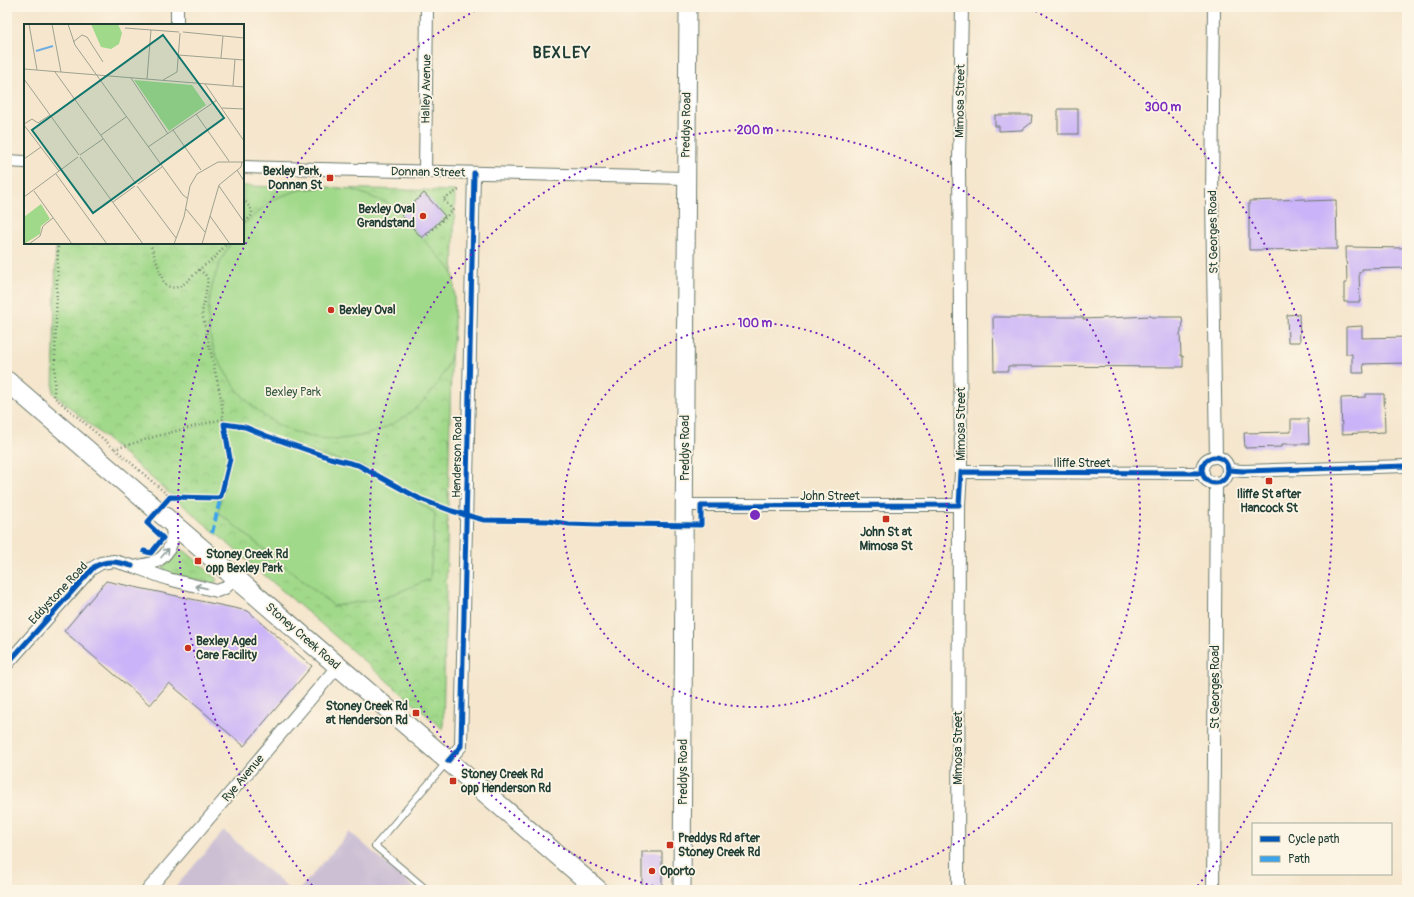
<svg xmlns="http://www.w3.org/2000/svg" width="1414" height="897" font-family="Pangolin,sans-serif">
<defs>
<pattern id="park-crowns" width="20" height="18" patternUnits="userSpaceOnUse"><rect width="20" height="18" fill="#a1d98a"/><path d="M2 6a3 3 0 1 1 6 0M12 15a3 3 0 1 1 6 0" fill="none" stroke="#8abb78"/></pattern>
</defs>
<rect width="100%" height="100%" fill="#fcf5e5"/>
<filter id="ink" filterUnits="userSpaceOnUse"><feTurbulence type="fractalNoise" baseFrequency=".025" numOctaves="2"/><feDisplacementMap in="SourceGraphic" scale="8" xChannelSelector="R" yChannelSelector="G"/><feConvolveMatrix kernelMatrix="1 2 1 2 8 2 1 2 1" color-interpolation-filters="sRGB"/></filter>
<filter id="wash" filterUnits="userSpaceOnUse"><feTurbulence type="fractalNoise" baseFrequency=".012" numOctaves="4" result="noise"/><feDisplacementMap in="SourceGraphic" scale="16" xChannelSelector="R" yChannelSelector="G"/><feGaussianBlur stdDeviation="0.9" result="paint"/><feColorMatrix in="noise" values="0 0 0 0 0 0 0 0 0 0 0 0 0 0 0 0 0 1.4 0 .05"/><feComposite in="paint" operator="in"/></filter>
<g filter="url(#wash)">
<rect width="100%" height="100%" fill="#f5e6cd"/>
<g fill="#ccbfd4">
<path d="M224,831L290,890H173Z"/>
<path d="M350,832L366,846L417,890H299Z"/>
</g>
<g fill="url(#park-crowns)" stroke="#608b5f">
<path d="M243,186L455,191L443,729L53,393L56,243H243Z"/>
<path d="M180,549L185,551L215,577L217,580L216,582L212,584L166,573L163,568C166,560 173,553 180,549Z"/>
</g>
<g fill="#a1d98a" stroke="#608b5f">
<path d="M327,187L351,189L387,203L402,217L447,265L453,274L454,281C454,303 456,339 450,359C441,384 423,405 401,419C342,456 273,440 233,384C225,372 217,360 213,347C202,314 212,271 231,243H243V225L273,199L299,190Z"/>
<path d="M224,424L245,427L267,436L330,458L351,463L366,468L435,513L430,579L384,598L334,606L218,512L230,459Z"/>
</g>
<g id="blocks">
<g fill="#cab3f8">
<rect x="1058" y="109" width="20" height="25"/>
<path d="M995,115H1032L1031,123L1022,130L999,131V126H995Z"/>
<path d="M424,193L445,216L422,238L401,215Z"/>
<path d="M1305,199V201L1336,200L1337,249L1249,250V201Z"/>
<path d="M1346,247L1405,248V250H1407V268L1362,269V272H1359L1360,302H1344V283H1347Z"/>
<path d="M1299,314L1300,342H1288L1287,315Z"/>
<path d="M1151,316V317H1182L1183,328H1181V333H1180L1181,356H1183V367L1008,366V371H994L993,317H1083V319Z"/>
<path d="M1362,326V338L1407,337V363L1363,364L1364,373H1352V354H1346V327Z"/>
<path d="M1366,394H1384L1385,432L1342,434L1341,398L1366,397Z"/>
<path d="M1291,419H1308L1309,444H1282V447L1245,448L1244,433L1291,432Z"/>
<path d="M106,581L248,611L312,666L244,746L169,683L150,705L64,631Z"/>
<rect x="642" y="852" width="20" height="38"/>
</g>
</g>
</g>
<g filter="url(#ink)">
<use href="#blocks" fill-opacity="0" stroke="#6a786a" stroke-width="1"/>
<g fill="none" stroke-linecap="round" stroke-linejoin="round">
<g stroke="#6a786a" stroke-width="8">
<path id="service" d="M427,890L375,846L447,762"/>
</g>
<g stroke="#6a786a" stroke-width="14">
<g id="minor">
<path d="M1214,7L1212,196L1216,457"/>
<path d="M177,25V7"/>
<path d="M7,161L25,162"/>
<path d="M243,167L686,178"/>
<path d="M425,172L427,7"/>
<circle cx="1215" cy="470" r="13"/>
<path d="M1229,470L1243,471L1407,466"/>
<path d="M961,472L1203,473"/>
<path d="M685,505H959"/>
<path d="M135,567C142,565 151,564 157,561C171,553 176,536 170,522"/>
<path d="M7,664L91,569L101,563L114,561L135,567L168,579L217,591L225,588L235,577"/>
<path d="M448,761L461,746L474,173"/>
<path d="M148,890L338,666"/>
<path d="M958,890L959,505L961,472L959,160L962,7"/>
<path d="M1213,890L1216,483"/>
</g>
</g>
<g stroke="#6a786a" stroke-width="19">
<path id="secondary" d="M682,890C685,596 684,301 688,7"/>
</g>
<g stroke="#6a786a" stroke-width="21">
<path id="primary" d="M7,381L598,890"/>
</g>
<g stroke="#6a786a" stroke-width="2.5" stroke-dasharray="1 3" stroke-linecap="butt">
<path d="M243,199L252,210V215L243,225"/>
<path d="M427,235L453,210L443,199L459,190"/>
<path d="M58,243L54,397L115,449"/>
<path d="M150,243L164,283C177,296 190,278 200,269C204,265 210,262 215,257C219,253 223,248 227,243"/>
<path d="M199,270L205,274L208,280L202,313L221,398L224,424"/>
<path d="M170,497L115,449L157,436L223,419"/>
</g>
<use href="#service" stroke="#fff" stroke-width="6"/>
<use href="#minor" stroke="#fff" stroke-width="12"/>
<use href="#secondary" stroke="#fff" stroke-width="17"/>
<use href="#primary" stroke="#fff" stroke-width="19"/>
<path stroke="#3da4eb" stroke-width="4" stroke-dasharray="8 4" stroke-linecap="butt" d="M212,533L221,496"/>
<g stroke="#fcf5e5" stroke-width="8">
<g id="cycleway">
<circle cx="1215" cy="470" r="13"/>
<path d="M1229,470L1243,471L1407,466"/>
<path d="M144,551L151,553L163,538L147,523L170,497L218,498L221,496L230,459L224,424L245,427L267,436L330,458L358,465L420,499L452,511L484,520L548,521L569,524L599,525L620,524L701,525V506L959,505L961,472L1203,473"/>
<path d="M7,664L94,567C108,559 118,562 132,566"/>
<path d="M448,761L461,746L474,173"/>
</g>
</g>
<use href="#cycleway" stroke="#0057b8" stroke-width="5"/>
</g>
<defs><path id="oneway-shaft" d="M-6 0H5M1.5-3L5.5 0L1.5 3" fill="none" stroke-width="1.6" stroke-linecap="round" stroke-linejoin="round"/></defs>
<g stroke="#8f9e9a">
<use href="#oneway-shaft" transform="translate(165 553) rotate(-49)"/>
<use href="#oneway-shaft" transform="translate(201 587) rotate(-167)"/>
</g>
</g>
<g fill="none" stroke="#7b2cbf" stroke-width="2" stroke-dasharray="2 4">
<circle cx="755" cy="515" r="192"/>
<path d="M665 889A385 385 0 1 1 845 889"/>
<path d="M316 890A577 577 0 0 1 480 8M1030 8A577 577 0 0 1 1194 890"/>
</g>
<g fill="#c8321e" stroke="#fcf5e5" stroke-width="1.5">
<rect x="326" y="174" width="8" height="8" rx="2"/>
<circle cx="423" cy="216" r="4"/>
<circle cx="331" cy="310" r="4"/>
<rect x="1265" y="477" width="8" height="8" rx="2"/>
<rect x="882" y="515" width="8" height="8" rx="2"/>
<rect x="194" y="557" width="8" height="8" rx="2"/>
<circle cx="188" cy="648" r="4"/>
<rect x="412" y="709" width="8" height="8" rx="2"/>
<rect x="449" y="777" width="8" height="8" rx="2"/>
<rect x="666" y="841" width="8" height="8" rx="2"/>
<circle cx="652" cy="871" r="4"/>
</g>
<g text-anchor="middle" stroke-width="3.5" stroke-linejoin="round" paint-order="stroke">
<g font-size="12" fill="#1f3d34" stroke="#fcf5e5">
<text transform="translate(426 89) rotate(-89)" y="4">Halley Avenue</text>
<text transform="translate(960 101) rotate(-89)" y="4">Mimosa Street</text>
<text transform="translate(686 125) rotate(-89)" y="4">Preddys Road</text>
<text transform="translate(428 172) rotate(1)" y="4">Donnan Street</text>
<text transform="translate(1213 232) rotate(-91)" y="4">St Georges Road</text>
<text transform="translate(961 424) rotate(-90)" y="4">Mimosa Street</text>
<text transform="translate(685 448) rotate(-90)" y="4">Preddys Road</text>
<text transform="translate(457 457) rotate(-89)" y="4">Henderson Road</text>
<text x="1082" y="467">Iliffe Street</text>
<text x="830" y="500">John Street</text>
<text transform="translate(58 593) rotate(-47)" y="4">Eddystone Road</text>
<text transform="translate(303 636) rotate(41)" y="4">Stoney Creek Road</text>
<text transform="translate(1215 687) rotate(-90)" y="4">St Georges Road</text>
<text transform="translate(958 748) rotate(-90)" y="4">Mimosa Street</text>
<text transform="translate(683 772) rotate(-90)" y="4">Preddys Road</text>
<text transform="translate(243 778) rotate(-50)" y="4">Rye Avenue</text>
</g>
<g font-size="12" font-weight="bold" fill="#1f3d34" stroke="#fcf5e5" text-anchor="start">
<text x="322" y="175" text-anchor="end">Bexley Park,<tspan x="322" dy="14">Donnan St</tspan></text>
<text x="415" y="213" text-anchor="end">Bexley Oval<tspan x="415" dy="14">Grandstand</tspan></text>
<text x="339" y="314">Bexley Oval</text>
<text x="1269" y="498" text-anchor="middle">Iliffe St after<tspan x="1269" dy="14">Hancock St</tspan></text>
<text x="886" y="536" text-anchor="middle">John St at<tspan x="886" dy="14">Mimosa St</tspan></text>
<text x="206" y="558">Stoney Creek Rd<tspan x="206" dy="14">opp Bexley Park</tspan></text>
<text x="196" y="645">Bexley Aged<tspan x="196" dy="14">Care Facility</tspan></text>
<text x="408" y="710" text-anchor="end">Stoney Creek Rd<tspan x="408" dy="14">at Henderson Rd</tspan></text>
<text x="461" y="778">Stoney Creek Rd<tspan x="461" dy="14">opp Henderson Rd</tspan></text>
<text x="678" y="842">Preddys Rd after<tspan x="678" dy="14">Stoney Creek Rd</tspan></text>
<text x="660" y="875">Oporto</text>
</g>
<g font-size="12" fill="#395c45" stroke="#fcf5e5">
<text x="293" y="396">Bexley Park</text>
</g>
<g font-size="16" font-weight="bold" letter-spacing="1" fill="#1f3d34" stroke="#fcf5e5">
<text x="562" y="58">BEXLEY</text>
</g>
</g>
<g transform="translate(24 24)">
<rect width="220" height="220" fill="#f5e6cd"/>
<path d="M110,56L168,61L182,81L145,107ZM17,180L26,195L17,202L16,210L0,220V193Z" fill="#a1d98a"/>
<path d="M67,0H94L98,9L95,20L87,25L77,23ZM128,60L145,61L150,69L125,75L121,69ZM134 87a14 14 0 1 1 28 0a14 14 0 1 1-28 0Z" fill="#a1d98a"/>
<path fill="none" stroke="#70aee2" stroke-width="2" d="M12,27L29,22"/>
<path fill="none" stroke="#9fa290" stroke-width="1" d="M5,0L13,46M28,0L37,48M44,0L51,21L159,171L163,174M101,4L155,8M159,8L220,14M49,18L58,11L63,13L79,38M154,31L220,36M197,34L199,12M0,45L220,63M31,48L112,160M107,54L144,110M0,55L55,131M123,55L127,6M139,56L153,48L156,9M181,60L220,117M209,62L211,35M198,84L220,85M172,90L205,137M0,100L8,95L14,99L26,91M0,101L35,147M149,106L177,146M77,111L102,93M124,123L193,76M56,131L79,115M56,133L119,220M0,135L17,123M213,146L220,157M32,150L83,220M114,160L138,143M113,162L152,214M195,162L220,198M10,167L48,220M0,173L54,133M89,178L111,162M162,185L181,208M186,192L206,220M5,220L16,212L19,202L29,194M150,220L160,193L166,162L173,150L194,138H220M178,220L195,161L217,143L218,138"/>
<path fill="#0f766e" fill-opacity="0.15" stroke="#0f766e" stroke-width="2" d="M139,11L200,94L69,189L8,106Z"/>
<rect width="220" height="220" fill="none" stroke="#1f3d34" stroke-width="2"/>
</g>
<circle cx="755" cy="515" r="6" fill="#7b2cbf" stroke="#fcf5e5" stroke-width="2"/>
<g font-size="12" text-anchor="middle" font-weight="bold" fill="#7b2cbf" stroke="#fcf5e5" stroke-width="3.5" stroke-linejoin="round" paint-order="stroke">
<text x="1163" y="111">300 m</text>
<text x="755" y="134">200 m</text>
<text x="755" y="327">100 m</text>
</g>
<rect width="1414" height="897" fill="none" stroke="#fcf5e5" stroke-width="24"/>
<rect x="1252" y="823" width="140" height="52" fill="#fcf5e5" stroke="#a4ab9e"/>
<rect x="1260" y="836" width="20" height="6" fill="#0057b8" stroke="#a4ab9e"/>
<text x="1288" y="843" font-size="12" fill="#1f3d34">Cycle path</text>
<rect x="1260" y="856" width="20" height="6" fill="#3da4eb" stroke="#a4ab9e"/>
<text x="1288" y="863" font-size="12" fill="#1f3d34">Path</text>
</svg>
